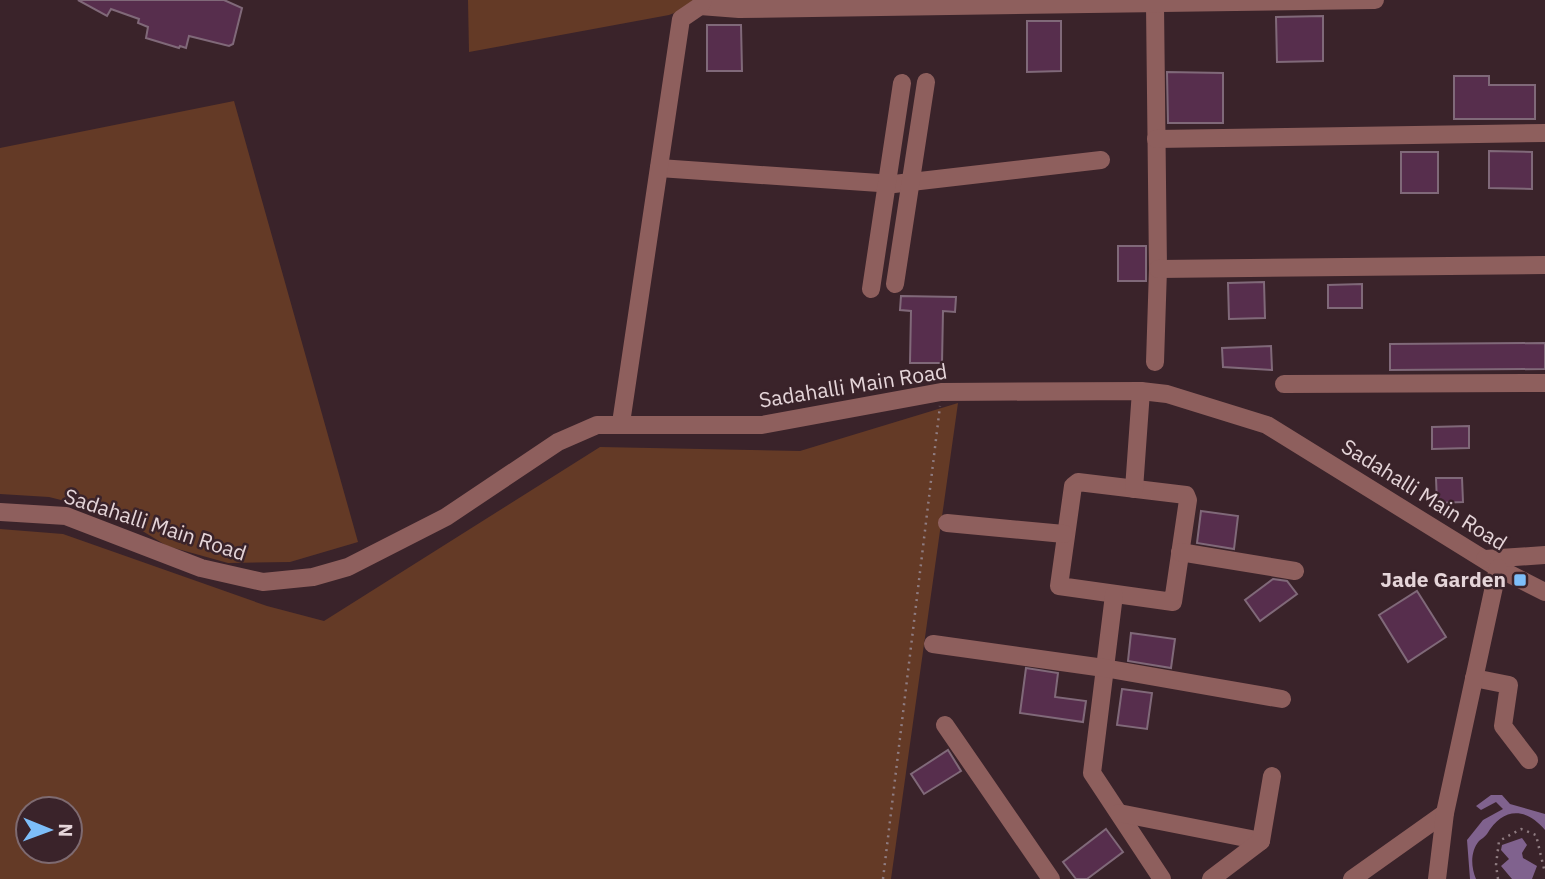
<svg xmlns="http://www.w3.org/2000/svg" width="1545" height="879" font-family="'IBM Plex Sans',sans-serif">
<rect width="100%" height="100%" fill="#3a232a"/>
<g fill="#643a26" fill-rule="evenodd">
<path d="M468,0H698L695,5L669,15L469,52Z"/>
<path d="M234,101L358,542L290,562L228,563L167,546L113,513L49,497L0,494V148Z"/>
<path d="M958,403L891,879H0V529L63,534L267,606L324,621L600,447L800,451ZM28,809H70V851H28Z"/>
</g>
<g fill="#80628e">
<path d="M1491,795H1502L1510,804L1545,814V830C1525,806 1502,808 1487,834C1485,837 1481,839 1479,841C1470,852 1471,867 1476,879H1470L1467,840L1483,820L1503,809L1496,802L1481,810L1476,806Z"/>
<path d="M1522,838L1527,845L1522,853L1523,858L1537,866L1532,879H1512L1501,866L1509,859L1501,850L1502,845Z"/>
</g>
<g fill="#572e4d" stroke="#806979" stroke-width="2">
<path d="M78,0H224L242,8L233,44L229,46L189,36L186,48L180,46L179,48L146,38L148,27L138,23L139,19L111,9L107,16Z"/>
<path d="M1323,16V61L1277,62L1276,17Z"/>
<path d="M1027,21H1061V71L1027,72Z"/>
<path d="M707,25H741L742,71H707Z"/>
<path d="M1167,72L1223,73V123H1168Z"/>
<path d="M1454,76H1489V85H1535V119H1454Z"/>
<path d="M1489,151L1532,152V189L1489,188Z"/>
<rect x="1401" y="152" width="37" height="41"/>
<rect x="1118" y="246" width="28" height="35"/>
<path d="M1264,282L1265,318L1229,319L1228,283Z"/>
<path d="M1362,284V308H1328V285Z"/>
<path d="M901,296L956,297L955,312L943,311L942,363H910L911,311L900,310Z"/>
<path d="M1545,343V369L1390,370V344Z"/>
<path d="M1271,346L1272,370L1223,367L1222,348Z"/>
<path d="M1469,426V448L1432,449V427Z"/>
<path d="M1436,478H1462L1463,502L1437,503Z"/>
<path d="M1201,511L1238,516L1234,549L1197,543Z"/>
<path d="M1273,579L1287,581L1297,594L1260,621L1245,600Z"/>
<path d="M1417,591L1446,637L1408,662L1379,615Z"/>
<path d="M1131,633L1175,639L1171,668L1128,661Z"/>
<path d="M1026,668L1058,673L1055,697L1086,701L1083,722L1020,713Z"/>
<path d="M1122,689L1152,693L1147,729L1117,725Z"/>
<path d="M948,750L961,771L924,794L911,774Z"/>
<path d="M1106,829L1123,852L1087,879H1076L1063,862Z"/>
</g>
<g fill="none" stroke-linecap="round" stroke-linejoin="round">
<g stroke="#8f7c81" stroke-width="2.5" stroke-dasharray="2 5" stroke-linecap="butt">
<path d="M883,879L940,406"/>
<path d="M1498,879L1496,865L1499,841L1521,829L1536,835L1545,873"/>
</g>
<g stroke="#8e5f5d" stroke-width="18">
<path d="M1155,5L1158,269L1155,362"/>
<path d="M700,6L739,9L1375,0"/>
<path d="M1156,139L1545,133"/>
<path d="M659,168L894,184L1101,160"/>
<path d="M1158,269L1545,265"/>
<path d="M895,284L926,82"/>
<path d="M871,289L902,83"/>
<path d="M1284,384L1545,383"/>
<path d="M621,423L681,19L700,6L703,0"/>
<path d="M1078,482L1186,495L1188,500L1173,602L1059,586L1073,486Z"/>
<path d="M1134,489L1141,391"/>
<path d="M0,512L66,516L201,568L263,582L313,577L348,567L446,517L558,442L597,425H762L941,392L1141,391L1167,394L1267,425L1498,568L1545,592"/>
<path d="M947,523L1064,534"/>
<path d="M1180,552L1295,571"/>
<path d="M1485,559L1545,555"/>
<path d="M1114,595L1092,773L1162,879"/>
<path d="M933,644L1104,668L1282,699"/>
<path d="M1474,678L1509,685L1503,726L1529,760"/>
<path d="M945,725L1051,879"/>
<path d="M1119,813L1261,841"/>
<path d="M1211,879L1261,841L1272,776"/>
<path d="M1352,879L1445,813"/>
<path d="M1437,879L1445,813L1498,568"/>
</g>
</g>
<rect fill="#7dbef9" stroke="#3a232a" stroke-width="2.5" x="1513" y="573" width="14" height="14" rx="3.5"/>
<g text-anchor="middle" stroke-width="5" stroke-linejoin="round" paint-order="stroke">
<g font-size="21" fill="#e5d5d9" stroke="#3a232a">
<text transform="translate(853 386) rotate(-9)" y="7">Sadahalli Main Road</text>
<text transform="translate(1424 495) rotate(32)" y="7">Sadahalli Main Road</text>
<text transform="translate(155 525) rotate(18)" y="7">Sadahalli Main Road</text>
</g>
<g font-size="21" font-weight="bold" fill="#e5d5d9" stroke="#3a232a" text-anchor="end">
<text x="1506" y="587">Jade Garden</text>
</g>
</g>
<g transform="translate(49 830) rotate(91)"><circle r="33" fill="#3a232a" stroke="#7e6a70" stroke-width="2"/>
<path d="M0-5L12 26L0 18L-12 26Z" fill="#7dbef9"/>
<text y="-10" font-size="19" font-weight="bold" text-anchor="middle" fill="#e5d5d9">N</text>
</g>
</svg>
